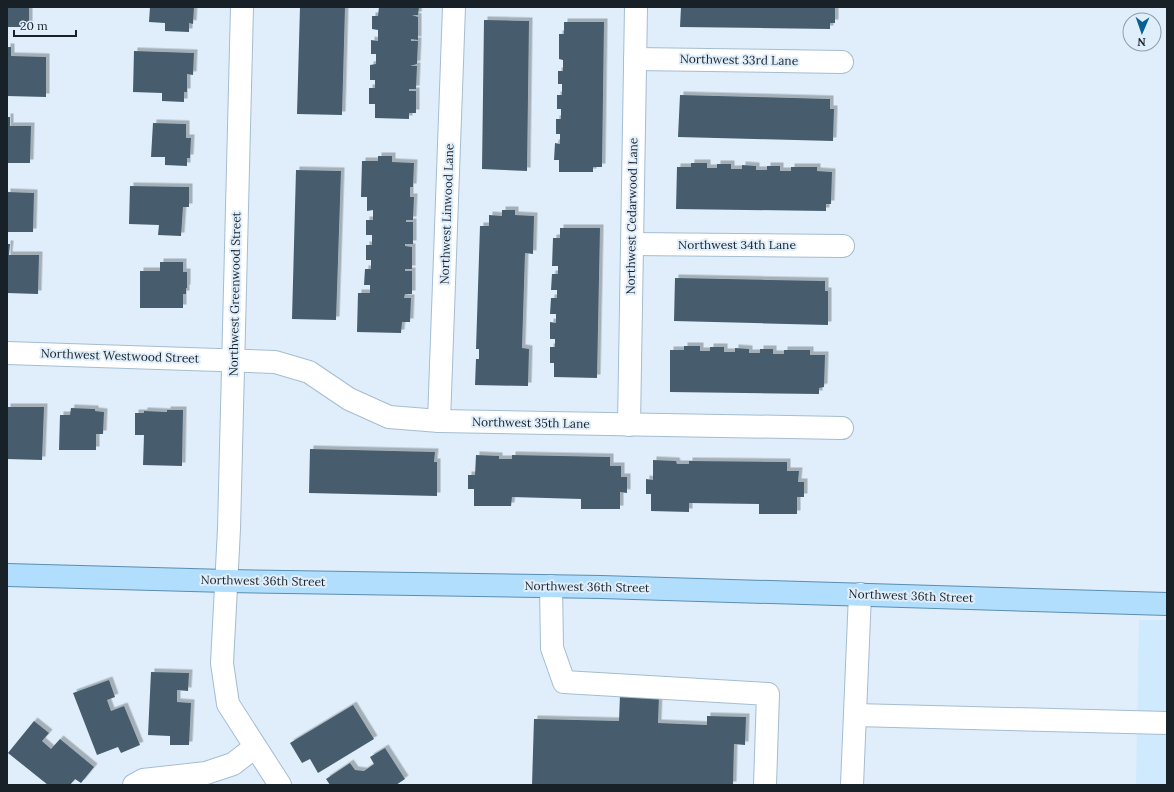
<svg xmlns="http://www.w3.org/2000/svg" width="1174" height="792" font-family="Lora,serif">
<defs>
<filter id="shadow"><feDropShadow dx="3.5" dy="-3.5" stdDeviation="0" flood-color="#0004"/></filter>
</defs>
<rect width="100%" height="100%" fill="#dfeefa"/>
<path fill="#cfe9fd" d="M1139,620H1167V785H1136Z"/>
<g fill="#465d6d" filter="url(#shadow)">
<rect x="7" y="7" width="22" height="20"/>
<path d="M150,7H194L193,24L189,23V32L165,31V23L149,22Z"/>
<path d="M300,7H345L342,115L297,114Z"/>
<path d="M379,7H419L418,15H412L418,17V40L411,39V41H418L417,64L410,66H417L416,89H409V91H416V113H409V119L375,118V104H369V88H375V80H370V65L376,64V54H371V40L378,41V30L372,29V16H378Z"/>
<path d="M681,7H835V23H830V29L680,27Z"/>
<path d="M484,20L529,21L527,171L482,169Z"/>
<path d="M564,22H604L602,167H593V172H559V160H554L555,143L560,144V134H556V119H561V109H557V95H562V84H558V71H563V60L559,59V34H564Z"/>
<path d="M7,47H11V56L46,57V97L7,96Z"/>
<path d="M134,51L194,53L193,75L187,74V92H184V102L162,101V93L133,92Z"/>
<path d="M680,95L830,99V109H834L833,141L678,137Z"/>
<path d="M7,117H10V126H31L30,163H7Z"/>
<path d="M153,123L186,124V138H191L190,158H187V166L165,165V157H151Z"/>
<path d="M378,156H392V162L414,163L413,187H410V197H414L413,220H406V222H413V244H405V246L412,247V269H405V271H412V294H405L404,298H411L410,322H402L401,333L357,332L358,293H370V285H364L365,269H371V260H366V245H372V235H366V220H373V210L367,211V197H361L362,161H378Z"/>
<path d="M691,163H707V168H717V164H731V169H742V165L756,166V170H767V166H780V171H791V167H817V171L832,172L831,204H826V211L676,209L677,167H691Z"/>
<path d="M296,170L341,171L336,320L292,319Z"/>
<path d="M130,186L189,187V207H183L181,236L158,235L159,225L129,224Z"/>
<path d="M7,192L34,193L33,232H7Z"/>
<path d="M502,210H515V215L534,216L533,254L525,253L522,348L529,349L528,386L475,385L476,359H479V349H476L480,226H489V215L502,216Z"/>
<path d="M560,228H600L597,378L554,377V363H550V347H555V339H550V322L556,323V314H550L551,298H557V290H551L552,274H558V266H552L553,238H560Z"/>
<path d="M7,244H10L9,255H39L38,294L7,293Z"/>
<path d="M160,262H183V272H187V288H186V294H183V308H140V271H160Z"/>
<path d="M675,278L825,281V291H828V325L674,321Z"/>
<path d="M684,346H700V351H710V347H724V352H735V348L749,349V353H760V349H773V354H784V350H810V355H825L824,387L819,388V394L670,392V350H684Z"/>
<path d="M7,407H44L42,460L7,459Z"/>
<path d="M71,408L95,409V411L104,412L103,434H96V450H59L60,415H70Z"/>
<path d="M167,410H183L182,466L143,465L144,435H135V413H144V411L167,412Z"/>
<path d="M310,449L435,452L434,462H437V496L309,493Z"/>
<path d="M476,455L499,456V459H512V455L610,457V466H621V477H627V493L620,492V509H581V499L512,497L511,506H474V489H468V475H475Z"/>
<path d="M653,460L676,461L677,464H689V461L787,462V471H799L798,482H804V497H797V514H759V504L689,503V512L651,511V494H646V479L653,480Z"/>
<path d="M151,672L189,673L188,691L177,690V702L191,703L189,745H170V736L148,735Z"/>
<path d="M109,680L115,697L107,700L111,711L124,706L140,745L121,753L118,747L97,755L73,693Z"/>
<path d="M620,695L659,696L658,723L707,725V716L746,717L745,745L734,744L733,785H532L534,719L619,721Z"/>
<path d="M353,705L374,739L318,773L310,759L302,763L290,743Z"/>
<path d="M34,721L49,733L42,741L51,749L60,739L94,767L81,783L75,779L70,785H48L8,753Z"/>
<path d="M385,748L405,779L396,785H330L326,779L350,763L355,770L364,771L374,764L370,757Z"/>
</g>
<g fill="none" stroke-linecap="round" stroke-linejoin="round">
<g stroke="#a4bdd0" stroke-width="24">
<g id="minor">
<path d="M242,7L229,529L222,663L228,704L280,785"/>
<path d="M635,59L842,62"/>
<path d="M632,244L843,246"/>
<path d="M7,353L275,362L309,372L349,399L389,417L439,421L842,428"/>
<path d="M439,421L454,7"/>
<path d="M629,425L636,7"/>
<path d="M551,586L552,648L564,682L768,694L765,785"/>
<path d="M855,715L1167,723"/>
<path d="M134,785L143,780L206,773L233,764L255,747"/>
<path d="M852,785L860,594"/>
</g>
</g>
<g stroke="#5a8eb2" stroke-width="24">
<path id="major" d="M7,575L227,581L601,587L1167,604"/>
</g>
<use href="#minor" stroke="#fff" stroke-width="22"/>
<use href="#major" stroke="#b2defd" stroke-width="22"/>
</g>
<g text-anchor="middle" stroke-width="4" stroke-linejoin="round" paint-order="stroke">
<g font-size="12" fill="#182128" stroke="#dfeefa">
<text transform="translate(739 60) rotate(1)" y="4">Northwest 33rd Lane</text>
<text transform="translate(447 214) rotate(-88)" y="4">Northwest Linwood Lane</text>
<text transform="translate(632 216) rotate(-89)" y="4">Northwest Cedarwood Lane</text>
<text x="737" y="249">Northwest 34th Lane</text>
<text transform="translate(235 294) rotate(-89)" y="4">Northwest Greenwood Street</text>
<text transform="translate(120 356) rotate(2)" y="4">Northwest Westwood Street</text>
<text transform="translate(531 423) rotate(1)" y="4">Northwest 35th Lane</text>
<text transform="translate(263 581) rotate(1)" y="4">Northwest 36th Street</text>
<text transform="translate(587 587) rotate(1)" y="4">Northwest 36th Street</text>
<text transform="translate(911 596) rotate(2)" y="4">Northwest 36th Street</text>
</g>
</g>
<rect width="1174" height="792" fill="none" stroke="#182128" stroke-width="16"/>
<g transform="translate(1142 32) rotate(182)"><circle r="19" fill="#dfeefa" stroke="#8f9ca6"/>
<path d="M0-3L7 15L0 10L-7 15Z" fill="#046191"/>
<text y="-6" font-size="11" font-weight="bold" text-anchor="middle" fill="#182128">N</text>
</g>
<path d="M14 30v6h62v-6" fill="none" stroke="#182128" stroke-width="2"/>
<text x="20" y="30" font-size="12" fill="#182128" stroke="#dfeefa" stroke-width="3" paint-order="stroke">20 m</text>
</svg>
